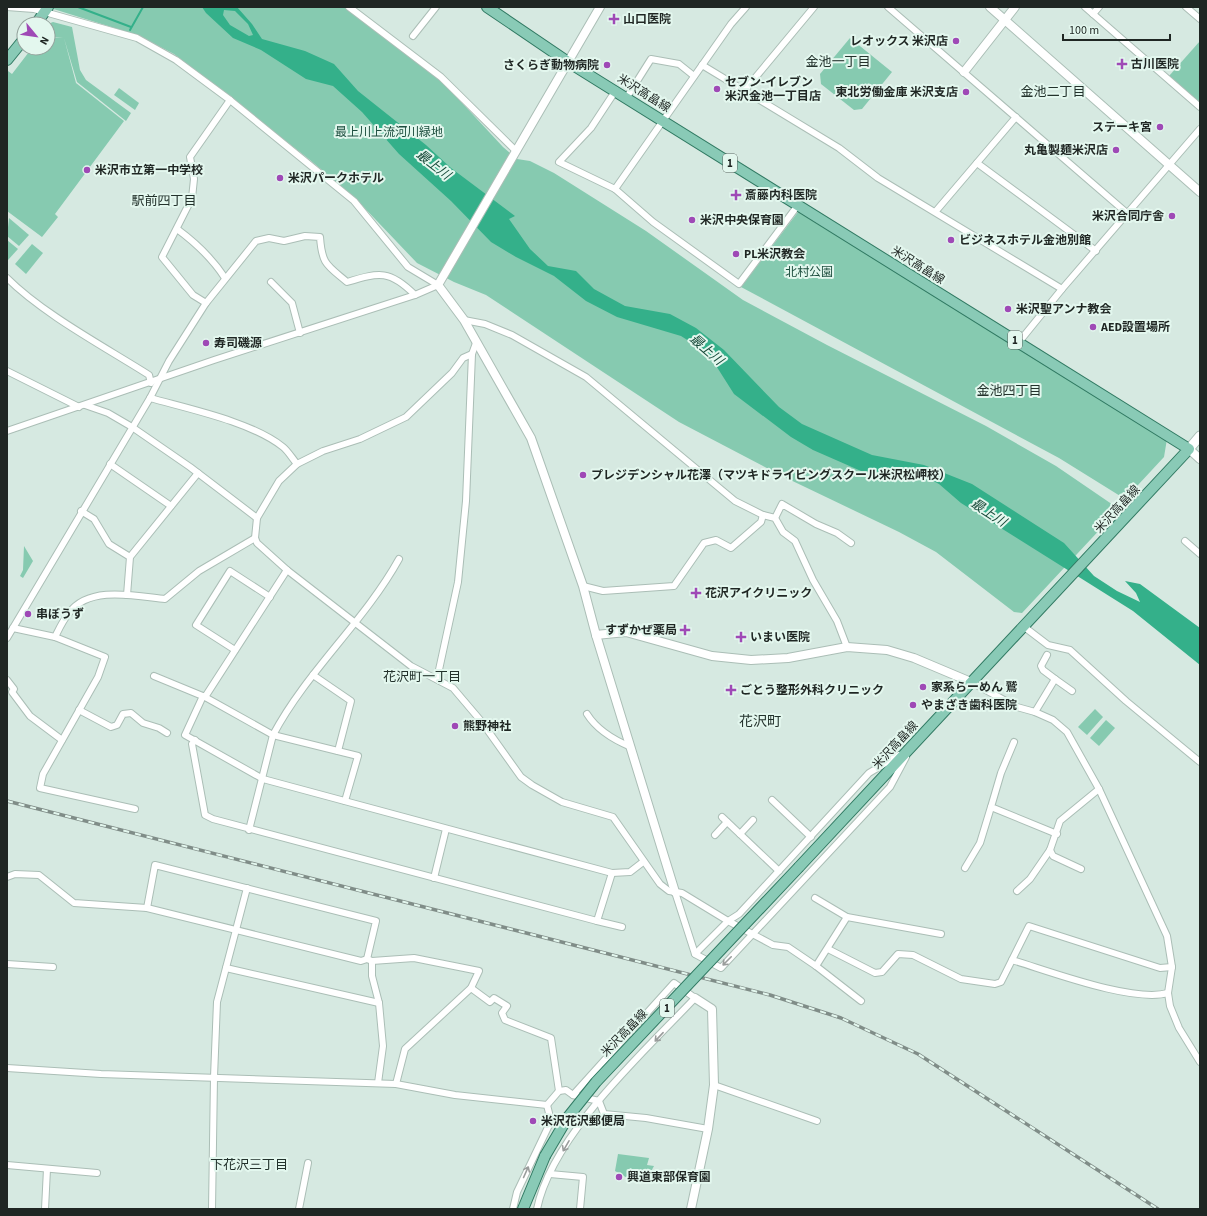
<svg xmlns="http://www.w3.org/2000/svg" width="1207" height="1216" font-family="'Source Sans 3','Noto Sans JP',sans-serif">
<rect width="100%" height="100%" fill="#d6e9e1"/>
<g fill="#86cab0">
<path d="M47,7H345L438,77L503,147L517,159L530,161L554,173L646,231L743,300L827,345L986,426L1056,466L1119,509L1022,613L1014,612L936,552L899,532L780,475L679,422L486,295L454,282L417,263L355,198L310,160L174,54L137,35Z"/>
<path d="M53,22L72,27L80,70L86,80L131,113L126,121L77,82L64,38L76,83L124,121L55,214L58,217L42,237L7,211V72L8,71L12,74L32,48H48V37L63,38L48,36V24Z"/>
<path d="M850,38L892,72L862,109L854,110L821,84L820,74Z"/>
<path d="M1200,41V104L1169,76Z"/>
<path d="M119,88L139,103L135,110L114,95Z"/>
<path d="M798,212L1167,439L1164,457L1125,499L1059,458L741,287Z"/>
<path d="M9,218L29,235L19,246L7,236Z"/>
<path d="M7,240L18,249L8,260L7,259Z"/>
<path d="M32,244L43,253L26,274L15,264Z"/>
<path d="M24,546L33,561L23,578L20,576L23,570Z"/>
<path d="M1095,709L1103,717L1087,735L1078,727Z"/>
<path d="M1106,720L1115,728L1099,746L1090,738Z"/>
<path d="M618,1154L649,1158L647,1165L654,1166L647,1179L631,1180L615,1171Z"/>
</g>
<path fill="#34b08a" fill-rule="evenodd" d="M202,7H237L252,24L262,39L305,51L334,64L358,91L426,145L451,168L515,216L509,219L530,249L548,266L576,271L594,289L625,306L670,314L696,328L724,350L779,407L802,424L872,455L924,465L972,484L1064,543L1094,576L1117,591L1140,602L1136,593L1125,581L1140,584L1200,628V665L1133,611L961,503L939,484L918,473L861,471L813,450L791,437L734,394L708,353L681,336L617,317L586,301L554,276L516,257L491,242L451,201L399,154L362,112L333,86L306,79L261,50L233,38L206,13ZM224,10L235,11L248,24L253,35L249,36L230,25L223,15Z"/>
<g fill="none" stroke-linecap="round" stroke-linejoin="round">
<g stroke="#34b08a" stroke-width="2">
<path d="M78,7L131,27"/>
<path d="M130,30L143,7"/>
</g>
<g stroke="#abbeb6" stroke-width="8">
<g id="minor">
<path d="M7,7L34,9L137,38L176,60L230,100L354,201L408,267L438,285"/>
<path d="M349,7L441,77L516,151"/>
<path d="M746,7L731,24L615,189L653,222L739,284L798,205"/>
<path d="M888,7L1128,214"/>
<path d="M1085,7L1200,107"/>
<path d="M1186,7L1200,19"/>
<path d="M1093,14L1099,7"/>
<path d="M413,36L436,7"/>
<path d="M702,65L839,148L878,178L1062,289"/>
<path d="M745,90L814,7"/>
<path d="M627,97L651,59L679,64L694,76"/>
<path d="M977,163L1096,251"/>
<path d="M615,189L559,162L591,128L616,90"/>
<path d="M936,211L1016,117"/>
<path d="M177,229C196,243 212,258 225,278"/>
<path d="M7,278C43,314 105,347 149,375L151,383"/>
<path d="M271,282L292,303L300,333"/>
<path d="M206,303L193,295L162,257L192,198L194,179L190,157L230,100"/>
<path d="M464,320L485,324L512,335L586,377L735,501L763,515L775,518L783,532L795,541L813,580L837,621L847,647"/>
<path d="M1019,342L1062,289L1200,129"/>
<path d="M472,354L463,358L452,373L406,417L360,439L323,451L297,464L279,481L257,518L255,538L257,543L287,570L411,666L453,688L481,721L521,777L532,785L562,802L613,817L660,884L669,891L682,893L728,921L739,914L869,773L899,755"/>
<path d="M7,371L79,407"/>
<path d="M150,398C189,409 252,422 283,447C288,451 292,458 297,464"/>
<path d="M85,405L108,413L132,427L190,467L257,518"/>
<path d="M7,431L214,360L415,295L438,285"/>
<path d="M110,464L171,506"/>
<path d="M81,511L94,519L109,544L130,557"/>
<path d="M775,518L782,504L816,524L837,533L851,543"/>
<path d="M1185,541L1200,554"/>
<path d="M583,586L603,591L674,586L704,543L716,540L731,548L761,522L763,515"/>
<path d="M127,595L130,557L198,473"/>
<path d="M1023,626L1048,645L1070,650L1126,701L1200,762"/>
<path d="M13,628L55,637L105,657L98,677L43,774L40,788L135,809"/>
<path d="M55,637C59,629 63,620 69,613C89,585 136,596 165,599L199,571L255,538"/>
<path d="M7,638L150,398L169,361L206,303L256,241L269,238L284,241L305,236L320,237C322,265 327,265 347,282C380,272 390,270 415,295"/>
<path d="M235,650L196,625L230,571L270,597"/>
<path d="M1047,655L1041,666L1043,670L1055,679"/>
<path d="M313,675L351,701L338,751"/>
<path d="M154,676L205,697L273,735L358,756L345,801"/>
<path d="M437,679L458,582L466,501L472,354L476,343"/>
<path d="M7,680L14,689L12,692L30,716L62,740"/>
<path d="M971,682L1017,707L1035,712L1053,720L1067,732L1099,789L1167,936L1172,967L1168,993L1170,1006L1179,1028L1200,1062"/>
<path d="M203,696L185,735L263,779L612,873L630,872L643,862"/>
<path d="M205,697L287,570"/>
<path d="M79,710L111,727L117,725L123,714L131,713L143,723L159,728L167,733"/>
<path d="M1035,712L1055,679L1072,691"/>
<path d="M587,714C597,730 614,740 631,747"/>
<path d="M195,740L192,744L205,815L213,819L597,921L612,873"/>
<path d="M1014,742L1001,773L991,807L1057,834"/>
<path d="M772,800L811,837"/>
<path d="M722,817L779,871"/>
<path d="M249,830L273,735C307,671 364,622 399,559"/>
<path d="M740,834L753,820"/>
<path d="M715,835L727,822"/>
<path d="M1050,850L1053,856L1081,869"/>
<path d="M965,868L980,843L991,807"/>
<path d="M7,877L15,874L39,875L74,903L147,908L361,961L367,959"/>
<path d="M434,878L446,829"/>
<path d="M1017,891L1030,879L1050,850L1060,821L1099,789"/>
<path d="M675,892L695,954L721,968L890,787L906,757"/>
<path d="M815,898L847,917"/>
<path d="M147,908L155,865L376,921L367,959"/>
<path d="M597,921L622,927"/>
<path d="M828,949L875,973L882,972L898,954L913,955L961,979L995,984L1001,982L1029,926L1160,968L1172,967"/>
<path d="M695,954L728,921L773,945L788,947L816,966L861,1001"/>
<path d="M367,959L372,961L414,958L479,971L471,988L405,1049L396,1084"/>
<path d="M1012,960C1049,971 1133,1003 1168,993"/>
<path d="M372,961V976L379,1003L383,1046L378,1083"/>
<path d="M7,964L53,967"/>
<path d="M816,966L847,917L941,934"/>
<path d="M226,968L379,1003"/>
<path d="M471,988L490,1002L494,998L507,1006L502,1013L505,1020L551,1038L559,1091"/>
<path d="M7,1068L101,1074L396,1084L455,1095L547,1105"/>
<path d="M714,1085L817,1121"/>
<path d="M547,1105L559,1091L566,1090L573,1095L599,1101L604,1114L646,1118L708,1129"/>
<path d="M7,1165L97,1173"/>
<path d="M550,1174L583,1177L580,1209"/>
<path d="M45,1209L47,1169"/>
<path d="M212,1209L214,1077L217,1002L247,888"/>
<path d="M299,1209L308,1163"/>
<path d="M513,1209L517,1192L551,1121L547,1105"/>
<path d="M537,1209C552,1135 644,1052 695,998L674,983L573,1095"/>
</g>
</g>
<g stroke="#abbeb6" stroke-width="10">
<g id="tertiary">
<path d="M600,7L438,285L464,320L531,438L583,586L596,635L675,892"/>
<path d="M990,7L1200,192"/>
<path d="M964,72L1015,7"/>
<path d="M1189,449L1200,459"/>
<path d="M596,635L626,632L712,656L751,660L788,658L847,647L887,650L914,658L971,682"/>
<path d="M691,1209L708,1129L714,1085L712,1009L695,998"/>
</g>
</g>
<g stroke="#abbeb6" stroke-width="11">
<path id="secondary" d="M1189,449L1200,436"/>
</g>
<g stroke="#317a63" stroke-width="12">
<g id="primary">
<path d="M487,7L568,62L1189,449L799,867"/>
<path d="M36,24L48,7"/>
<path d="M7,60L24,39"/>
<path d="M523,1209L545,1156"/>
</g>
</g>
<use href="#minor" stroke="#fff" stroke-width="6"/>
<use href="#tertiary" stroke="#fff" stroke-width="8"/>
<use href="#secondary" stroke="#fff" stroke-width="9"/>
<use href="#primary" stroke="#89cab6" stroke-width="10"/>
<g stroke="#808d88" stroke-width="3.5">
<path id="rail" d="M7,801L770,995L841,1018L918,1054L1158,1209"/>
</g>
<use href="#rail" stroke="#e3f7ee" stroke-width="2" stroke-dasharray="6" stroke-linecap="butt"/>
<g stroke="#317a63" stroke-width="12" stroke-linecap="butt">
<path id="primary-bridge" d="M545,1156L568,1117L596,1082L799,867"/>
</g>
<use href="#primary-bridge" stroke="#89cab6" stroke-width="10"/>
</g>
<defs><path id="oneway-shaft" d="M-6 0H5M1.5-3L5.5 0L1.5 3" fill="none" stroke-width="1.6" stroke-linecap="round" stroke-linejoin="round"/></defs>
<g stroke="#9a9d9c">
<use href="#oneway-shaft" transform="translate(727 961) rotate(135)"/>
<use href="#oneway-shaft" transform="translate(659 1037) rotate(133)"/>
<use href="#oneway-shaft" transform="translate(566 1146) rotate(120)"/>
<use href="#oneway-shaft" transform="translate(526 1172) rotate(-66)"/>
</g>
<g fill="#9f49b6" stroke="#e3f7ee" stroke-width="1.5">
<path d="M612 13h4v4h4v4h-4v4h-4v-4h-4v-4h4z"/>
<circle cx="956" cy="41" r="4"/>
<path d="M1120 58h4v4h4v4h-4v4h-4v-4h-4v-4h4z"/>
<circle cx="607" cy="65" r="4"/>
<circle cx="717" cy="89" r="4"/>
<circle cx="966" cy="92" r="4"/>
<circle cx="1160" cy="127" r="4"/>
<circle cx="1116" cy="150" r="4"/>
<circle cx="87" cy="170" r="4"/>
<circle cx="280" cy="178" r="4"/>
<path d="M734 189h4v4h4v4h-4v4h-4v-4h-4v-4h4z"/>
<circle cx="1172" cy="216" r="4"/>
<circle cx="692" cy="220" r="4"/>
<circle cx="951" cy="240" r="4"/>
<circle cx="736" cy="254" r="4"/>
<circle cx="1008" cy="309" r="4"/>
<circle cx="1093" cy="327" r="4"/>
<circle cx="206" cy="343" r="4"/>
<circle cx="583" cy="475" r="4"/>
<path d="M694 587h4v4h4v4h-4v4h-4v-4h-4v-4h4z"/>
<circle cx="28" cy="614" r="4"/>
<path d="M683 624h4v4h4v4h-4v4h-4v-4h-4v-4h4z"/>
<path d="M739 631h4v4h4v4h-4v4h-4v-4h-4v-4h4z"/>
<circle cx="923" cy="687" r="4"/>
<path d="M729 684h4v4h4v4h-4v4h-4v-4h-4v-4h4z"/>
<circle cx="913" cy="705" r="4"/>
<circle cx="455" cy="726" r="4"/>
<circle cx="533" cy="1121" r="4"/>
<circle cx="619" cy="1177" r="4"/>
</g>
<g text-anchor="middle" stroke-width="4" stroke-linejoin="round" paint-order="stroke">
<g fill="#e3f7ee" stroke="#5a6560" stroke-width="1">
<rect x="723" y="154" width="14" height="18" rx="3"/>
<rect x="1008" y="331" width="14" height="18" rx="3"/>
<rect x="660" y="999" width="14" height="18" rx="3"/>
</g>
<g font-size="11" font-weight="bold" fill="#1f2623">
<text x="730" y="167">1</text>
<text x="1015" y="344">1</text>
<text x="667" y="1012">1</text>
</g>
<g font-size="12" font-weight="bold" fill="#1f2623" stroke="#e3f7ee" text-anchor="start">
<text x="623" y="23">山口医院</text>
<text x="948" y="45" text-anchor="end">レオックス 米沢店</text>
<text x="1131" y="68">古川医院</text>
<text x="599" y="69" text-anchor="end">さくらぎ動物病院</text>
<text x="725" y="86">セブン-イレブン<tspan x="725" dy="14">米沢金池一丁目店</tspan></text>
<text x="958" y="96" text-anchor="end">東北労働金庫 米沢支店</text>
<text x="1152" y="131" text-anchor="end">ステーキ宮</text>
<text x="1108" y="154" text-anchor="end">丸亀製麺米沢店</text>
<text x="95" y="174">米沢市立第一中学校</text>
<text x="288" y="182">米沢パークホテル</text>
<text x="745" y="199">斎藤内科医院</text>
<text x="1164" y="220" text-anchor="end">米沢合同庁舎</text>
<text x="700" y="224">米沢中央保育園</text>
<text x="959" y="244">ビジネスホテル金池別館</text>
<text x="744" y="258">PL米沢教会</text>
<text x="1016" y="313">米沢聖アンナ教会</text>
<text x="1101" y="331">AED設置場所</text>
<text x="214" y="347">寿司磯源</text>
<text x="591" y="479">プレジデンシャル花澤（マツキドライビングスクール米沢松岬校）</text>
<text x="705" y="597">花沢アイクリニック</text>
<text x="36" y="618">串ぼうず</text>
<text x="677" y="634" text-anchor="end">すずかぜ薬局</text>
<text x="750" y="641">いまい医院</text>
<text x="931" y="691">家系らーめん 鷲</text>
<text x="740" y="694">ごとう整形外科クリニック</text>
<text x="921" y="709">やまざき歯科医院</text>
<text x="463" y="730">熊野神社</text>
<text x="541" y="1125">米沢花沢郵便局</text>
<text x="627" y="1181">興道東部保育園</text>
</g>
<g font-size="12" fill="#1f2623" stroke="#e3f7ee">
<text transform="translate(644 93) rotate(32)" y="4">米沢高畠線</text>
<text transform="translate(918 265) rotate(32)" y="4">米沢高畠線</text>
<text transform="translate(1117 509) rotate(-47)" y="4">米沢高畠線</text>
<text transform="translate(895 745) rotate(-47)" y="4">米沢高畠線</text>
<text transform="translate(624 1033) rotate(-46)" y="4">米沢高畠線</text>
</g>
<g font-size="12" fill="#1d4e3e" stroke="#e3f7ee">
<text x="389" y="136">最上川上流河川緑地</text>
<text x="809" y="276">北村公園</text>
</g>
<g font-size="13" fill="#23322c" stroke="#e3f7ee">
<text x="838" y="66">金池一丁目</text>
<text x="1053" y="96">金池二丁目</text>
<text x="164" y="205">駅前四丁目</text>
<text x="1009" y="395">金池四丁目</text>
<text x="422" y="681">花沢町一丁目</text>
<text x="249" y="1169">下花沢三丁目</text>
</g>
<g font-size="13" font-style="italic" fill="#164838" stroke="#e3f7ee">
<text transform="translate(434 164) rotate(38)" y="5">最上川</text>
<text transform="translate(707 349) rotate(41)" y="5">最上川</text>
<text transform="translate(989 512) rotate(33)" y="5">最上川</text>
</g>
<g font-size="14" fill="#23322c" stroke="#e3f7ee">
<text x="760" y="726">花沢町</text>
</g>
</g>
<rect width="1207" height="1216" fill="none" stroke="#1f2623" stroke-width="16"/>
<g transform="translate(36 36) rotate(119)"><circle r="19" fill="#e3f7ee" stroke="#95a39d"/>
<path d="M0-3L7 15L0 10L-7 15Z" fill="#9f49b6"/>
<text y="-6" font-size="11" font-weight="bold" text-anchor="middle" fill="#1f2623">N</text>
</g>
<path d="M1063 34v6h107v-6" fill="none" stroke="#1f2623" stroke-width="2"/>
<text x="1069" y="34" font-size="12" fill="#1f2623" stroke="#e3f7ee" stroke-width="3" paint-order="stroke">100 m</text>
</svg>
